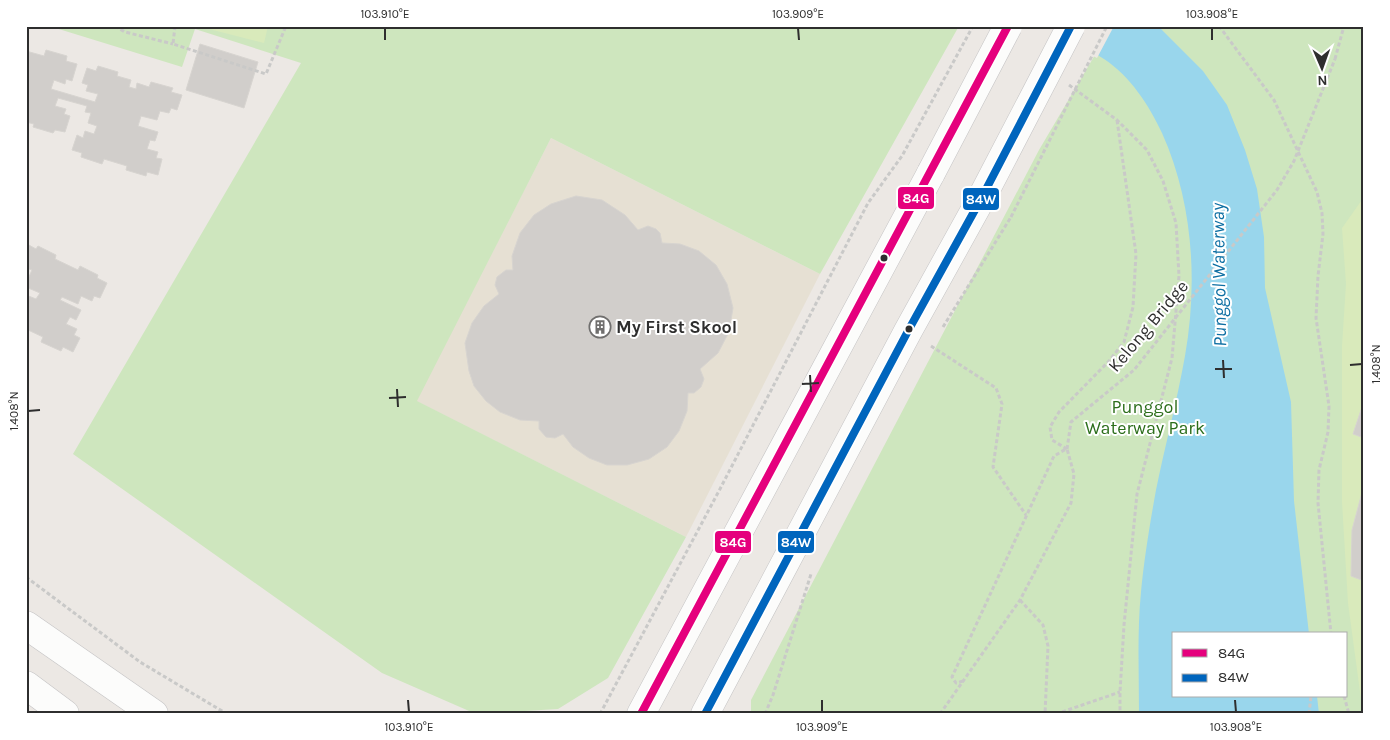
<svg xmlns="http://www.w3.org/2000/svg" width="1390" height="740" font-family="Karla,sans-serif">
<rect width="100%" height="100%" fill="#ece8e4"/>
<path fill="#e6e0d3" d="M551,138L820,274L686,537L416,401Z"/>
<g fill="#cee6be" fill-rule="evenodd">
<path d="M49,26H959L820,274L551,138L417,401L686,537L608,678L558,709L476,714L382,673L73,454L301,63L195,29L182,67Z"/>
<path d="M1112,26H1364V714H751V700L1039,150ZM1174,634H1346V696H1174Z"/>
</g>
<g fill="#d9eabb">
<path d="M206,26H268L264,43L205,28Z"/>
<path d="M1364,197V714H1363L1348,603L1342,502V346L1346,284L1342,228Z"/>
</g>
<path fill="#99d6ec" d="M1039,26H1158L1203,71L1227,105L1245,150L1257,189L1264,237L1265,288L1291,402L1294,501L1309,634H1174V696H1317L1319,714H1139C1139,673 1137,632 1141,592C1144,560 1150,523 1156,490C1165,446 1177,401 1185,356C1198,282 1193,202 1162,133C1149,105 1130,76 1104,59C1084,46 1060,37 1039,26Z"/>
<path fill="#ece8e4" d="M1043,26H1114L1097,58L1041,30Z"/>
<g fill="#d1cecb" stroke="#d7d4d0">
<path d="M200,44L258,62L244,108L186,90Z"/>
<path d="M46,50L67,56L66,61L77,64L72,81L66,79L65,84L54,80L51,89L95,102L98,94L86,91L88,85L82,83L87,68L96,71L98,66L118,72L117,76L131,80L129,87L136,89L137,83L149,87L151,82L173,88L171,92L182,95L177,110L171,108L169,113L160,111L157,120L141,116L138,126L158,132L155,141L150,140L147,149L158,152L156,158L162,159L158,175L147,172L146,176L126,170L127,166L104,159L102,164L81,157L82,153L72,150L77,135L83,138L85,131L94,134L97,126L88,123L91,113L85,112L87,106L58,98L55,106L66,109L64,114L70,116L65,132L55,130L53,133L33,127L34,124L26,122V51L44,56Z"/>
<path d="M576,196L602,200L625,215L638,230L648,226L656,229L660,233L662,243L680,244L699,251L716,265L727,284L733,308L729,332L718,353L700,369L704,379L701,387L694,393H688L687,411L679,431L667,447L649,459L627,465H607L589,458L573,447L563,434L555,438L546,437L539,429V421L520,420L500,412L486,401L474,386L469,371L465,343L472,323L484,306L499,294L495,285L497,277L506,270H513L512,256L520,233L534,215L551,204Z"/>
<path d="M27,244L36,249L38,246L56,255L55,259L78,270L80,266L98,275L97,278L107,283L100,298L94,296L92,301L81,296L78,304L62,297L60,300L81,310L76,320L70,317L66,324L77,329L74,335L80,338L73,352L63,347L61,351L41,342L43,337L26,329V295L36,299L40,293L26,287V278L28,279L32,270L26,268Z"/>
<path d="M1364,401V438L1353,434Z"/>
<path d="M1364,485V581L1351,576L1352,530Z"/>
</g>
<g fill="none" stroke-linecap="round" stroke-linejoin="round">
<g stroke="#c5c4c5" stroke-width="29">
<g id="secondary">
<path d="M26,625L154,714"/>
<path d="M26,685L65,714"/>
<path d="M641,714L931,173"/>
<path d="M705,714L908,331L981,199"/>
</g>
</g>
<g stroke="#c9c9c8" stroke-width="3" stroke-dasharray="4 2.5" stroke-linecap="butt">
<path d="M115,26L125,32L173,44"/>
<path d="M175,26L173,44L266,74L286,26"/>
<path d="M1219,26L1274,100L1317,192L1322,213L1323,234L1318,276L1316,318L1329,406L1328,432L1319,470L1318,503L1331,634"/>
<path d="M1335,59L1344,26"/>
<path d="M1069,85L1117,120L1147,150L1163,181L1176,223L1179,276L1172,358L1137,494L1124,625L1120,692V714"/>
<path d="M943,327L1011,217"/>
<path d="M931,346L996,388L1002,404L993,467L1026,515"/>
<path d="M1067,449L1052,440L1050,427L1059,412L1109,361L1124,342L1133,307L1136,254L1117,120"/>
<path d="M26,577L140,662L227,714"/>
<path d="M1020,600L1043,625L1048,646L1045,714"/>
<path d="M963,681L956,683L952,677L1054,456L1066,449"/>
<path d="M1344,696L1349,714"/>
<path d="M600,714L720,489L868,203L902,156L973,26"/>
<path d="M765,714L773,695L811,574"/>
<path d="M940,714L1020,600L1071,503L1074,474L1067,449"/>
<path d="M1056,714L1120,692"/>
<path d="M1309,714L1311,696"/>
</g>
<use href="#secondary" stroke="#fcfcfb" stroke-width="28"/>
<g stroke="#c5c4c5" stroke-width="29" stroke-linecap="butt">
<g id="secondary-bridge">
<path d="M931,173L1008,26"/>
<path d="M981,199L1071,26"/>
</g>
</g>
<g stroke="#c9c9c8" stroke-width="3" stroke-dasharray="4 2.5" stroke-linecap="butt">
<path d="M1011,217L1107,26"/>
<path d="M1067,449L1071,422L1134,370L1277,190L1294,161L1335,59"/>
</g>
<use href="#secondary-bridge" stroke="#fcfcfb" stroke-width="28"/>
<g stroke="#fff" stroke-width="11">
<path id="bus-1" d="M641,714L1008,26"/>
</g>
<g stroke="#fff" stroke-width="11">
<path id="bus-2" d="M705,714L908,331L981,199L1071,26"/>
</g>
<use href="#bus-1" stroke="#e5007d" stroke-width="8"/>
<use href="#bus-2" stroke="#0065bd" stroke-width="8"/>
</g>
<path fill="none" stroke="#2e2e2e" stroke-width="2" d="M385,28V40M798,28L799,40M1212,28V40M1223,360L1224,378M1350,365L1362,364M1215,369H1232M810,375L811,392M802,384L819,383M397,389L398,407M389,398L406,397M28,411L40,410M408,700L409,712M822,700V712M1235,700L1236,712"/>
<defs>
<g id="building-ring" transform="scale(1.125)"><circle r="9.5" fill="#fff" stroke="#706f6e" stroke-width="1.5"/><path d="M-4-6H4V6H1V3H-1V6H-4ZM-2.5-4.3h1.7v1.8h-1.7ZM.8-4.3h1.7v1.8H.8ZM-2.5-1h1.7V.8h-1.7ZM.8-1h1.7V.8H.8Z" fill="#706f6e"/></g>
</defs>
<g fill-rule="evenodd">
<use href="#building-ring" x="600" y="327"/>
</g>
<g fill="#2e2e2e" stroke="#fff" stroke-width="2">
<circle cx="884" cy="258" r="4.5"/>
<circle cx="909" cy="329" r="4.5"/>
</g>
<g text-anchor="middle" stroke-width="4" stroke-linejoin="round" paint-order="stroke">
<g font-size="18" fill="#2e2e2e" stroke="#fff">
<text transform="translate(1148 326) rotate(-50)" y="6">Kelong Bridge</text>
</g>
<g font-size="18" font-weight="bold" fill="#2e2e2e" stroke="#fff" text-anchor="start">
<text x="616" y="333">My First Skool</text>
</g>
<g font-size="18" fill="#2c6e1b" stroke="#fff">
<text x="1145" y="413">Punggol<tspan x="1145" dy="21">Waterway Park</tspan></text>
</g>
<g font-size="19" font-style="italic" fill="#0d6fa3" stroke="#fff">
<text transform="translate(1218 275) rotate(-91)" y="7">Punggol Waterway</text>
</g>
</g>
<g stroke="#fff" stroke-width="2">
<rect x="897" y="186" width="38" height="24" rx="5" fill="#e5007d"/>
<rect x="962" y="187" width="38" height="24" rx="5" fill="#0065bd"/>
<rect x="777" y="530" width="38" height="24" rx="5" fill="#0065bd"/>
<rect x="714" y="530" width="38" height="24" rx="5" fill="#e5007d"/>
</g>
<g font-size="14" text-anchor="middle" font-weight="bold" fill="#fff">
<text x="916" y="203">84G</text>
<text x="981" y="204">84W</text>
<text x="796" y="547">84W</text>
<text x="733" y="547">84G</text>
</g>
<rect width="1390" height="740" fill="none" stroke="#ffffff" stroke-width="55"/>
<rect x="1172" y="632" width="175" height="65" fill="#ffffff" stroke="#ababab"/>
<rect x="1182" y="649" width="25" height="8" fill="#e5007d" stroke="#ababab"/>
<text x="1218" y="658" font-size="15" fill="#2e2e2e">84G</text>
<rect x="1182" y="674" width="25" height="8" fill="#0065bd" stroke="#ababab"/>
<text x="1218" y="682" font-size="15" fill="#2e2e2e">84W</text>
<g transform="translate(1322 68) rotate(178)" stroke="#ffffff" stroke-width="4" paint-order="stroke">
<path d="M0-4L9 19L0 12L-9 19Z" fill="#2e2e2e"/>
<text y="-8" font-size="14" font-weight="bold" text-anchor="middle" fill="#2e2e2e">N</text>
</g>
<rect x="28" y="28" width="1334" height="684" fill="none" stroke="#2e2e2e" stroke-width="2"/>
<g font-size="12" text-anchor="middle" fill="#2e2e2e">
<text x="385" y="18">103.910°E</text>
<text x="798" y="18">103.909°E</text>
<text x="1212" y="18">103.908°E</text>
<text transform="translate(1376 364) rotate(-90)" y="4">1.408°N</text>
<text transform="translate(14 411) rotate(-90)" y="4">1.408°N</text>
<text x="409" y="731">103.910°E</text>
<text x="822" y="731">103.909°E</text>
<text x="1236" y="731">103.908°E</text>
</g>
</svg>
